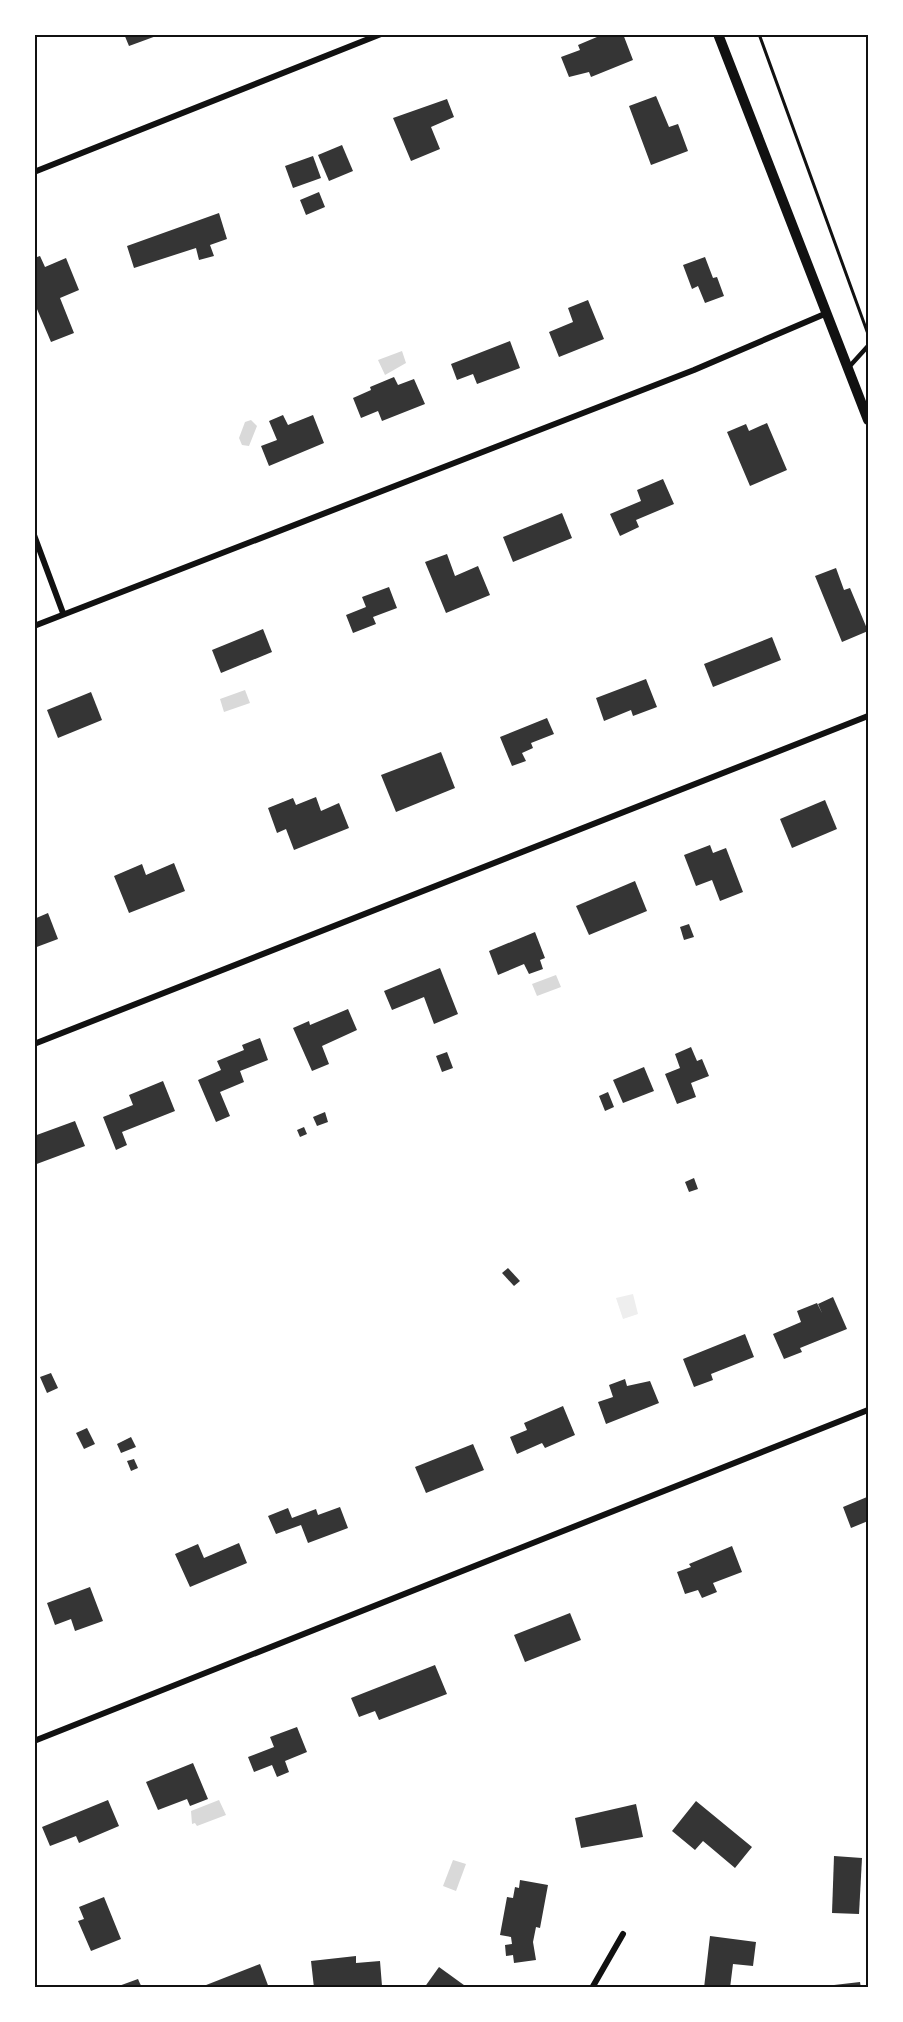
<svg xmlns="http://www.w3.org/2000/svg" width="903" height="2022" font-family="Barlow,sans-serif">
<rect width="100%" height="100%" fill="#fff"/>
<path fill="#eee" d="M633,1294L638,1314L623,1319L616,1298Z"/>
<g fill="#d9d9d9">
<path d="M402,351L406,363L385,375L378,360Z"/>
<path d="M251,420L257,426L249,446L242,445L239,438L245,422Z"/>
<path d="M245,690L250,703L224,712L220,699Z"/>
<path d="M556,975L561,987L537,996L532,984Z"/>
<path d="M219,1800L226,1815L197,1826L195,1823L192,1824L191,1811Z"/>
<path d="M453,1860L466,1864L456,1891L443,1886Z"/>
</g>
<g fill="#353535">
<path d="M124,34H159V35L129,46Z"/>
<path d="M604,34H623L633,60L591,77L589,72L569,77L561,57L580,50L578,45Z"/>
<path d="M656,96L669,127L678,124L688,151L651,165L629,106Z"/>
<path d="M447,99L454,117L431,127L440,149L411,161L393,118Z"/>
<path d="M342,145L353,171L329,181L318,155Z"/>
<path d="M313,156L321,178L293,188L285,166Z"/>
<path d="M319,192L325,207L306,215L300,200Z"/>
<path d="M219,213L227,239L210,245L214,256L199,260L196,248L134,268L127,246Z"/>
<path d="M40,256L45,267L66,258L79,290L60,298L74,333L51,342L34,302V258Z"/>
<path d="M705,257L713,278L717,277L724,296L705,303L698,286L692,289L683,265Z"/>
<path d="M588,300L604,339L559,357L549,332L573,322L568,308Z"/>
<path d="M510,341L520,368L477,384L473,374L457,380L451,364Z"/>
<path d="M394,377L398,385L414,379L425,404L382,421L378,411L361,418L353,398L371,390L370,387Z"/>
<path d="M283,415L288,425L313,415L324,443L269,466L261,446L277,440L269,421Z"/>
<path d="M767,423L787,470L750,486L727,432L746,424L749,431Z"/>
<path d="M663,479L674,504L636,520L639,527L620,536L610,514L641,501L637,490Z"/>
<path d="M562,513L572,538L513,562L503,537Z"/>
<path d="M447,554L455,576L478,566L490,595L446,613L425,562Z"/>
<path d="M836,568L844,590L850,588L868,631L842,642L815,576Z"/>
<path d="M389,587L397,608L373,617L376,624L353,633L346,615L366,607L362,597Z"/>
<path d="M263,629L272,652L221,673L212,650Z"/>
<path d="M772,637L781,660L713,687L704,664Z"/>
<path d="M646,679L657,707L633,716L631,710L604,721L596,698Z"/>
<path d="M91,692L102,720L58,738L47,710Z"/>
<path d="M547,718L554,734L531,743L533,748L522,753L526,761L512,766L500,737Z"/>
<path d="M441,752L455,788L396,812L381,775Z"/>
<path d="M316,797L321,811L339,803L349,828L294,850L286,829L277,833L268,808L293,798L296,805Z"/>
<path d="M825,800L837,829L792,848L780,819Z"/>
<path d="M710,845L713,853L726,848L743,892L720,901L712,880L696,886L684,855Z"/>
<path d="M174,863L185,891L129,913L114,876L142,864L146,875Z"/>
<path d="M635,881L647,911L589,935L576,906Z"/>
<path d="M48,913L58,939L34,948V919Z"/>
<path d="M689,924L694,937L684,940L680,927Z"/>
<path d="M535,932L545,958L540,960L543,969L529,974L524,964L498,975L489,951Z"/>
<path d="M440,968L458,1014L434,1024L424,997L392,1010L384,991Z"/>
<path d="M348,1009L357,1030L322,1046L329,1064L312,1071L293,1028L309,1021L310,1025Z"/>
<path d="M260,1038L268,1060L240,1071L244,1082L220,1092L230,1116L216,1122L198,1080L221,1070L217,1061L244,1050L242,1045Z"/>
<path d="M691,1047L697,1061L702,1059L709,1076L691,1083L696,1097L677,1104L665,1074L680,1068L675,1054Z"/>
<path d="M447,1052L453,1068L442,1072L436,1056Z"/>
<path d="M644,1067L654,1091L623,1103L613,1080Z"/>
<path d="M163,1081L175,1111L122,1132L127,1145L116,1150L103,1117L133,1105L129,1095Z"/>
<path d="M608,1092L614,1107L605,1111L599,1096Z"/>
<path d="M325,1112L328,1122L317,1126L313,1117Z"/>
<path d="M75,1121L85,1146L34,1165V1136Z"/>
<path d="M304,1127L307,1134L300,1137L297,1130Z"/>
<path d="M694,1178L698,1189L689,1192L685,1182Z"/>
<path d="M508,1268L520,1281L514,1286L502,1273Z"/>
<path d="M833,1297L847,1329L800,1348L802,1352L784,1359L773,1334L801,1322L797,1311L817,1303L822,1313L818,1304Z"/>
<path d="M745,1334L754,1357L711,1374L713,1380L694,1387L683,1359Z"/>
<path d="M51,1373L58,1388L47,1393L40,1377Z"/>
<path d="M625,1379L627,1386L650,1381L659,1403L606,1424L598,1402L613,1397L609,1385Z"/>
<path d="M563,1406L575,1435L545,1448L542,1443L517,1454L510,1437L527,1430L524,1423Z"/>
<path d="M87,1428L95,1444L84,1449L76,1433Z"/>
<path d="M131,1437L136,1447L121,1453L117,1444Z"/>
<path d="M473,1444L484,1470L426,1493L415,1467Z"/>
<path d="M134,1459L138,1468L131,1471L127,1461Z"/>
<path d="M868,1493V1521L851,1528L843,1507L867,1497L866,1494Z"/>
<path d="M340,1507L348,1528L308,1543L301,1525L276,1534L268,1516L288,1508L292,1518L316,1509L318,1515Z"/>
<path d="M239,1543L247,1563L190,1587L175,1554L198,1544L204,1558Z"/>
<path d="M732,1546L742,1572L713,1583L717,1592L702,1598L698,1590L685,1594L677,1572L691,1567L689,1564Z"/>
<path d="M90,1587L103,1621L75,1631L71,1619L55,1625L47,1603Z"/>
<path d="M570,1613L581,1640L525,1662L514,1635Z"/>
<path d="M435,1665L447,1694L379,1720L375,1711L359,1717L351,1698Z"/>
<path d="M297,1727L307,1752L285,1761L289,1772L277,1777L272,1765L254,1772L248,1757L274,1747L270,1737Z"/>
<path d="M193,1763L208,1799L190,1806L187,1799L158,1810L146,1782Z"/>
<path d="M108,1800L119,1826L79,1843L76,1836L50,1846L42,1827Z"/>
<path d="M696,1801L752,1847L735,1868L703,1841L695,1850L672,1831Z"/>
<path d="M636,1804L643,1837L581,1848L575,1818Z"/>
<path d="M834,1856L862,1858L859,1914L832,1913Z"/>
<path d="M520,1880L548,1885L540,1928L536,1927L533,1942L536,1960L514,1963L513,1955L506,1956L505,1945L512,1944L511,1937L500,1935L507,1897L513,1898L515,1887L519,1888Z"/>
<path d="M104,1897L121,1939L91,1951L78,1921L84,1919L79,1907Z"/>
<path d="M710,1936L756,1942L753,1966L733,1964L730,1988H704Z"/>
<path d="M356,1956V1963L380,1961L382,1986L314,1988L311,1961Z"/>
<path d="M260,1964L269,1988H202L201,1987Z"/>
<path d="M439,1967L468,1988H424Z"/>
<path d="M138,1979L142,1988H116V1987Z"/>
<path d="M860,1982L861,1988H834V1985Z"/>
</g>
<g fill="none" stroke-linecap="round" stroke-linejoin="round">
<path stroke="#111" stroke-width="3" d="M759,34L868,334"/>
<path stroke="#111" stroke-width="4.5" d="M849,367L868,346"/>
<g stroke="#111" stroke-width="6">
<path d="M34,172L381,34"/>
<path d="M34,535L63,613"/>
<path d="M34,626L694,370L827,313"/>
<path d="M34,1044L868,716"/>
<path d="M34,1741L868,1410"/>
<path d="M592,1988L623,1934"/>
</g>
<path stroke="#111" stroke-width="10" d="M718,34L868,420"/>
</g>
<rect width="903" height="2022" fill="none" stroke="#ffffff" stroke-width="72"/>
<rect x="36" y="36" width="831" height="1950" fill="none" stroke="#111" stroke-width="2"/>
</svg>
